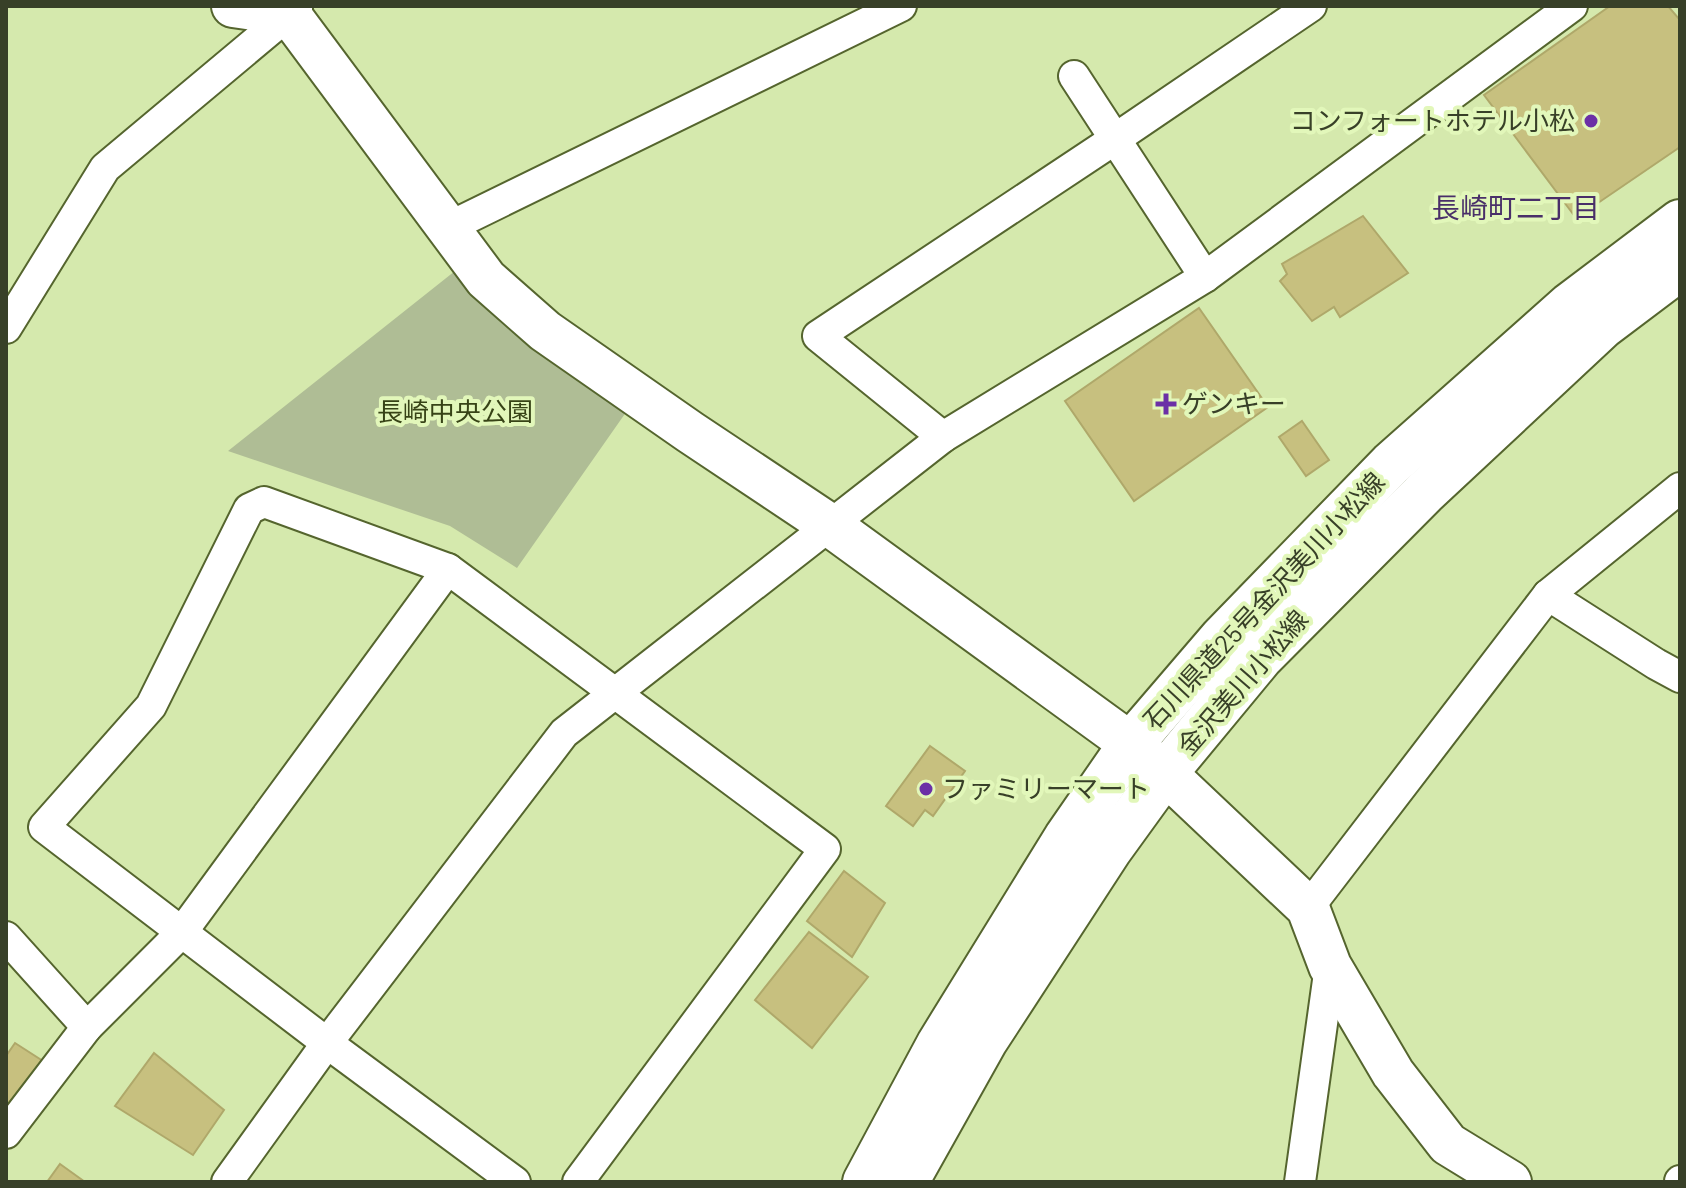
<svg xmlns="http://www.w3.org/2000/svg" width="1686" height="1188" font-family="Barlow,'Noto Sans JP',sans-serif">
<rect width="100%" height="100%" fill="#d5e9ad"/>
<path fill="#afbd95" d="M455,271L629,408L517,568L450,526L228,451Z"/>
<g fill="#c7c07f" stroke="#afa86a" stroke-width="2">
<path d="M1610,6H1668L1680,20V147L1576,218L1484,95Z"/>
<path d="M1363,216L1408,273L1340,317L1334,307L1312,321L1280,281L1287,274L1282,264Z"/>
<path d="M1199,308L1268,407L1134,501L1065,401Z"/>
<path d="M1302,421L1329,460L1306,476L1279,437Z"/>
<path d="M930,746L965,771L933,816L925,810L913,826L886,806Z"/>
<path d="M844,871L885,903L852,957L807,921Z"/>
<path d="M809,932L868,977L812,1048L755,1000Z"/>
<path d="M15,1043L46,1063L6,1116V1056Z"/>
<path d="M154,1053L224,1110L193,1155L115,1106Z"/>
<path d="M60,1164L85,1182H47Z"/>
</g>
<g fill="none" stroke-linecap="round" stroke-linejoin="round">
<g stroke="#55652e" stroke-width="34">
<g id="street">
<path d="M1074,76L1205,277"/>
<path d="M447,228L901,6"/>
<path d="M6,328L105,168L289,14L297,9"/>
<path d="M943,437L818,336L1115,139L1311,6"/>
<path d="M1548,595L1656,664L1680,677"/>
<path d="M1308,908L1548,595L1680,488"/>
<path d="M6,937L87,1027"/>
<path d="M6,1133L87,1027L182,932L448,569"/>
<path d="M227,1182L327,1043L564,733L943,437L1205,277L1572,6"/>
<path d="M515,1182L327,1043L44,827L151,706L249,509L264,502L448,569L825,849L578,1182"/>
<path d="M1300,1182L1330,966"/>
<path d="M1680,1182V1181"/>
</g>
</g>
<g stroke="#55652e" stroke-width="46">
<path id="secondary" d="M233,6L289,14L486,279L545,331L690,432L831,526L1131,744L1165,773L1308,908L1330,966L1393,1073L1448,1144L1510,1182"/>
</g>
<g stroke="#55652e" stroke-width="48">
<g id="primary">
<path d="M865,1182L939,1044L1066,838L1131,744L1222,638L1391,464L1570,305L1680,222"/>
<path d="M906,1182L985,1041L1110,849L1165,773L1261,657L1424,493L1603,326L1680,268"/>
</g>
</g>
<use href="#street" stroke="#fff" stroke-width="30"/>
<use href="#secondary" stroke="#fff" stroke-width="42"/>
<use href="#primary" stroke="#fff" stroke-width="44"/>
</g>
<g fill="#6b30a6" stroke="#e2f7ba" stroke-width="3">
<circle cx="1591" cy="121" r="8"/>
<path d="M1162 392h8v8h8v8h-8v8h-8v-8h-8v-8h8z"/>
<circle cx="926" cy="789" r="8"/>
</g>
<g text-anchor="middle" stroke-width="8" stroke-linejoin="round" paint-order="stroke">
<g font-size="26" fill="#384028" stroke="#e2f7ba" text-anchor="start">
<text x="1575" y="130" text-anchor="end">コンフォートホテル小松</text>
<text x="1182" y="413">ゲンキー</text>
<text x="942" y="798">ファミリーマート</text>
</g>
<g font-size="26" fill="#374316" stroke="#e2f7ba">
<text x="455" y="421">長崎中央公園</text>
</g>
<g font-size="26" fill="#384028" stroke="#e2f7ba">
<text transform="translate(1264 601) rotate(-47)" y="9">石川県道25号金沢美川小松線</text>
<text transform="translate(1243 683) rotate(-49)" y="9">金沢美川小松線</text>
</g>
<g font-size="28" fill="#492f69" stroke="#e2f7ba">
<text x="1516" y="218">長崎町二丁目</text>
</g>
</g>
<rect width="1686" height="1188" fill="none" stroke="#384028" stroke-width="16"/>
</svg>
